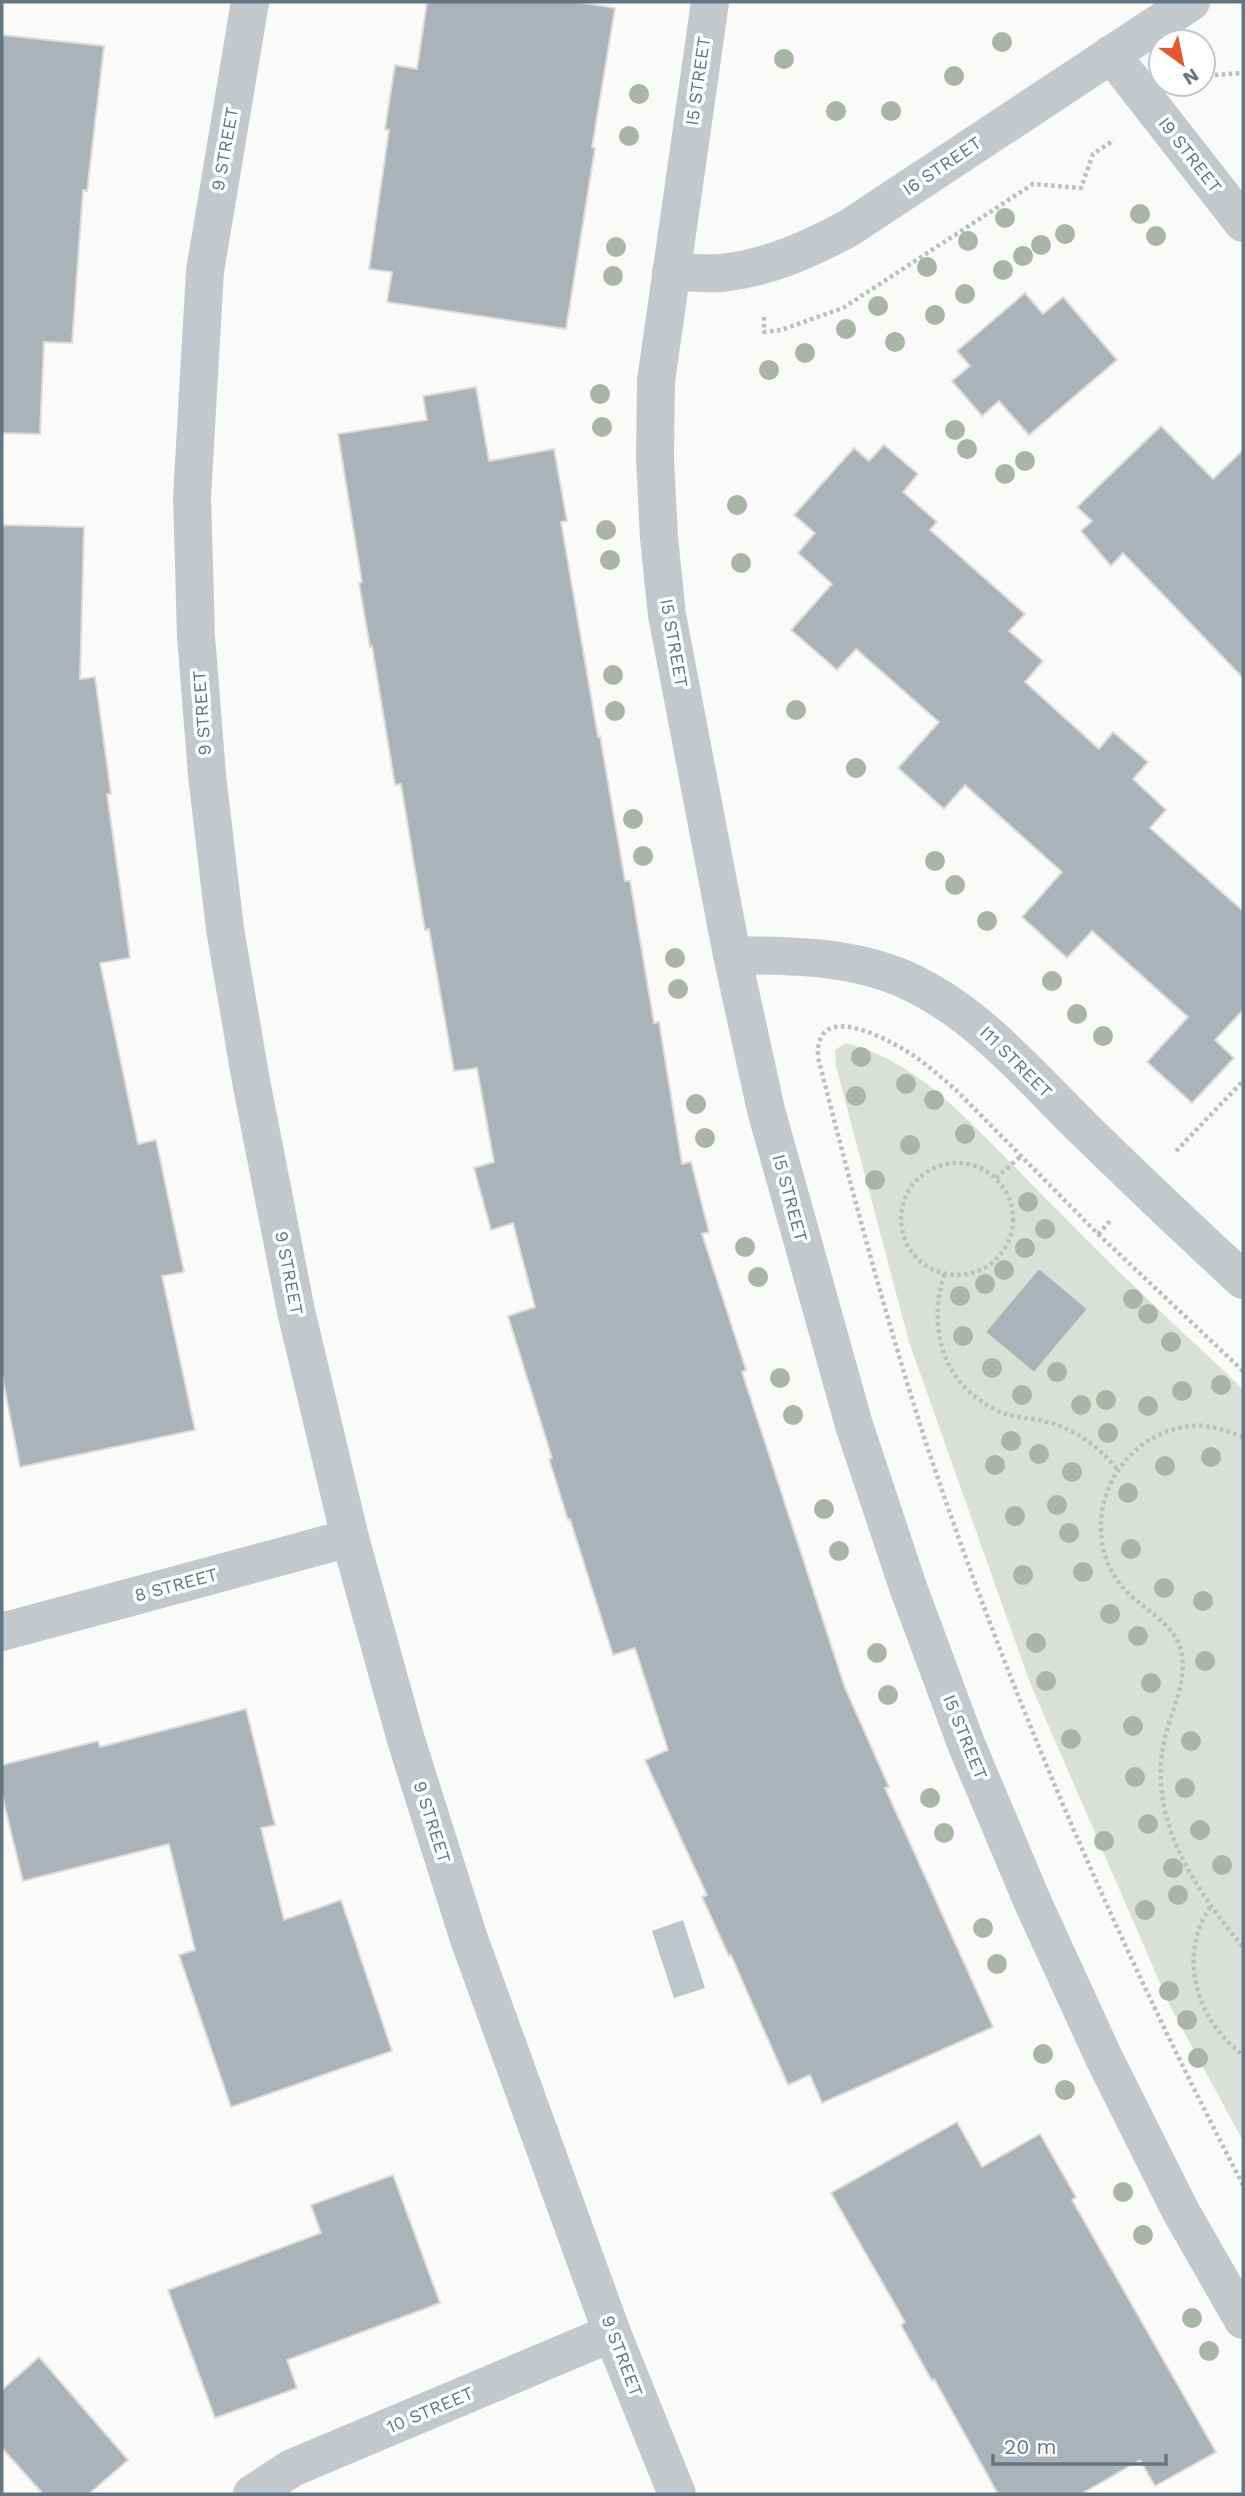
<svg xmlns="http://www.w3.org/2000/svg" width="1245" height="2496" font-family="'Work Sans',sans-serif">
<rect width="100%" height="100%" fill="#fafaf8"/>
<path fill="#dadfd7" d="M846,1043C913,1060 960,1112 1007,1159C1038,1191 1069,1222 1101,1254C1147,1300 1196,1344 1243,1389V2141L1170,2006L1030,1683L909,1342L836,1066L835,1050Z"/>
<path fill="#bbc7cb" d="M683,1920L705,1988L674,1998L652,1931Z"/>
<g fill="#aab3b9" stroke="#dcdcda" stroke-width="2">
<path d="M427,2H578L615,8L592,147L595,148L566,329L387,302L392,272L369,269L389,130L385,129L395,65L417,69Z"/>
<path d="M2,35L104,46L87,191L83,190L72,343L44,342L40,434L2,433Z"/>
<path d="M1025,293L1043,314L1063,297L1117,360L1029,435L999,401L982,416L952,381L970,366L957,351Z"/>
<path d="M476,387L489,461L554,449L567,521L561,522L598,737L600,736L625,881H630L654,1023L659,1022L682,1164L691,1162L709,1232L702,1234L746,1370L742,1372L845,1688L889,1787L885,1788L993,2027L822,2103L810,2075L788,2085L731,1955L729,1956L702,1897L707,1895L645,1760L668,1750L635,1648L613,1655L570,1519L568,1520L549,1459L552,1458L508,1316L535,1307L513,1223L491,1230L474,1168L494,1162L477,1068L454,1071L429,929L425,930L401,784L395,785L372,646L370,647L359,583L362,582L338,434L427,420L423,396Z"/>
<path d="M1161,426L1213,479L1243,450V678L1123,553L1111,566L1081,531L1092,521L1077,507Z"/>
<path d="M884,445L918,474L903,492L937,522L930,530L1025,614L1009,631L1043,661L1025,682L1099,749L1113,732L1148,762L1133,779L1166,810L1150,828L1243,911V1010L1215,1040L1234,1058L1192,1103L1147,1062L1188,1017L1092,931L1067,958L1022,917L1062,872L965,785L944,809L898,768L939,722L856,649L837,670L791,630L832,584L798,553L815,533L794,515L854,448L869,461Z"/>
<path d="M2,525L84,527L80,679L95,677L111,794H107L130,958L100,963L138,1144L156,1140L184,1272L162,1276L195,1430L20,1467L2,1375Z"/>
<path d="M1039,1268L1088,1309L1034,1373L985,1332Z"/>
<path d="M246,1709L275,1825L261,1828L284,1920L341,1900L392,2051L231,2107L179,1955L195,1950L169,1844L23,1881L2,1795V1765L98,1741L100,1747Z"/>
<path d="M957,2122L982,2167L1040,2134L1076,2197L1072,2200L1216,2452L1155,2486L1140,2460L1081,2494H998L934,2379L932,2381L901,2325L905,2322L831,2193Z"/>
<path d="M393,2175L440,2303L287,2360L297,2388L215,2418L168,2290L321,2233L311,2205Z"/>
<path d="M39,2357L128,2460L89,2494H43L2,2448V2390Z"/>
</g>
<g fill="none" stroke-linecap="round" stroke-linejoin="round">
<g stroke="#bbbfc2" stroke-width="4.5" stroke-dasharray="3.5 3.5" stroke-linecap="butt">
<path d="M1203,82L1213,75L1243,73"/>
<path d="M764,317V332L781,330L843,308L1033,184L1081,188L1093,154L1114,140"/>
<path d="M1176,1151L1243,1081"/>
<circle cx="957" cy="1219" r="56"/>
<path d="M996,1178L1021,1156"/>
<path d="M1098,1234L1110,1221"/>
<path d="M944,1274C928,1329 941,1382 996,1410C1011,1418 1027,1417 1043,1421C1074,1428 1097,1445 1117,1469"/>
<path d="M1243,1371L1098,1234L956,1090C940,1076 923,1061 905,1050C879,1035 815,1002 818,1057C851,1187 885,1316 926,1443C1011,1699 1119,1947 1243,2185"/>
<path d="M1243,1437C1227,1431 1209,1424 1192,1426C1134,1431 1094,1485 1102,1541C1104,1560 1114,1579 1127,1592C1146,1611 1173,1623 1181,1650C1188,1679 1172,1709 1165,1737C1146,1818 1194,1888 1243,1947"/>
<path d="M1210,1907C1206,1915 1200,1924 1198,1932C1184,1979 1205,2027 1243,2055"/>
</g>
<g stroke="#c3c8cc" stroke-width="38">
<path d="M250,2L205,271L192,497L196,636L207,775L225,929L251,1081L296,1311L350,1538L406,1740L469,1939L612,2333L677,2494"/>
<path d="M710,2L656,381L655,459L659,538L667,615L732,955L766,1110L854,1425L908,1587L967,1746L1033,1903L1104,2058L1180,2210L1243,2320"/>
<path d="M1111,54L1243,223"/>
<path d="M671,272C687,272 704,274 721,273C768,268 808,250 849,228L1191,2"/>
<path d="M732,955C790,956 849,955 904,979C976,1011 1026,1072 1082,1127C1135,1179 1189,1230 1243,1280"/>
<path d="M2,1632L350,1538"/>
<path d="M252,2494L292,2468L612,2333"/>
</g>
</g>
<g fill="#aab4a7">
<circle cx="1002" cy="42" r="10"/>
<circle cx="784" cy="59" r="10"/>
<circle cx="954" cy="76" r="10"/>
<circle cx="639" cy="94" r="10"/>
<circle cx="836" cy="111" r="10"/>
<circle cx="891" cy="111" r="10"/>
<circle cx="629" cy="136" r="10"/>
<circle cx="1140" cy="214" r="10"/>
<circle cx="1005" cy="218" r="10"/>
<circle cx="1065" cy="234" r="10"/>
<circle cx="1156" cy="236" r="10"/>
<circle cx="968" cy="241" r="10"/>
<circle cx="1041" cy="245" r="10"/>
<circle cx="616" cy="247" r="10"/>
<circle cx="1023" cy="256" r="10"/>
<circle cx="927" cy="267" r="10"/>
<circle cx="1003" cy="270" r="10"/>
<circle cx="613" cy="276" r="10"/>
<circle cx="965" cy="294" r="10"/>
<circle cx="878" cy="306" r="10"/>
<circle cx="935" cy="315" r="10"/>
<circle cx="846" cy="329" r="10"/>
<circle cx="895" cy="342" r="10"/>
<circle cx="805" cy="353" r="10"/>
<circle cx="769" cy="370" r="10"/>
<circle cx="600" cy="394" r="10"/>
<circle cx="602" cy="427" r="10"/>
<circle cx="955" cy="430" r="10"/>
<circle cx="967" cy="449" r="10"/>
<circle cx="1025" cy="461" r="10"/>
<circle cx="1005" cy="474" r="10"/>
<circle cx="737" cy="505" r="10"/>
<circle cx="606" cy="530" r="10"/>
<circle cx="610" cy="560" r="10"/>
<circle cx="741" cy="563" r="10"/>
<circle cx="613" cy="675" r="10"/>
<circle cx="796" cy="710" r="10"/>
<circle cx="615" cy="711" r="10"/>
<circle cx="856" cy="768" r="10"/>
<circle cx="633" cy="819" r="10"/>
<circle cx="643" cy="856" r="10"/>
<circle cx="935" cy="861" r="10"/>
<circle cx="955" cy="885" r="10"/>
<circle cx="987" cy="921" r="10"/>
<circle cx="675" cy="958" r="10"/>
<circle cx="1052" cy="981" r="10"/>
<circle cx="678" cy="989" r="10"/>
<circle cx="1077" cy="1014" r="10"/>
<circle cx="1103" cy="1036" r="10"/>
<circle cx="861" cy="1057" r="10"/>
<circle cx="906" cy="1084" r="10"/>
<circle cx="856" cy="1096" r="10"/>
<circle cx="934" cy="1100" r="10"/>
<circle cx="696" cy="1104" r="10"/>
<circle cx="965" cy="1134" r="10"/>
<circle cx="705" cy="1138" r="10"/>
<circle cx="910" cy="1145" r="10"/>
<circle cx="875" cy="1180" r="10"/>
<circle cx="1028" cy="1202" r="10"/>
<circle cx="1045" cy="1229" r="10"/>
<circle cx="745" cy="1247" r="10"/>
<circle cx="1025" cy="1248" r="10"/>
<circle cx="1004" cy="1270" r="10"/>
<circle cx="758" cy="1277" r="10"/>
<circle cx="985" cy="1284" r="10"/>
<circle cx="960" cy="1296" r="10"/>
<circle cx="1133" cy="1299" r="10"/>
<circle cx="1148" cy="1314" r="10"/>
<circle cx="963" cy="1336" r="10"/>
<circle cx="1171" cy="1342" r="10"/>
<circle cx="992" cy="1368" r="10"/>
<circle cx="1057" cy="1372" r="10"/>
<circle cx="780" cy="1378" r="10"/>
<circle cx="1221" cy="1385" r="10"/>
<circle cx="1182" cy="1391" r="10"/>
<circle cx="1022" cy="1395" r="10"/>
<circle cx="1106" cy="1400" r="10"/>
<circle cx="1081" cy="1405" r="10"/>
<circle cx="1148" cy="1406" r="10"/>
<circle cx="793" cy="1415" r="10"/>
<circle cx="1108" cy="1433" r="10"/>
<circle cx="1011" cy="1441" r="10"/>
<circle cx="1039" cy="1454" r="10"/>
<circle cx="1211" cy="1457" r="10"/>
<circle cx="995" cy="1465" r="10"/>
<circle cx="1165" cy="1466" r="10"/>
<circle cx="1072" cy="1472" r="10"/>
<circle cx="1128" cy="1493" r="10"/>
<circle cx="1057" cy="1505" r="10"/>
<circle cx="824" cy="1509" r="10"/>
<circle cx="1015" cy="1516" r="10"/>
<circle cx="1069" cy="1533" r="10"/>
<circle cx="1131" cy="1549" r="10"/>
<circle cx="839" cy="1551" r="10"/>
<circle cx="1083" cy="1572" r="10"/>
<circle cx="1023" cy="1575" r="10"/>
<circle cx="1164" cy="1588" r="10"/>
<circle cx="1203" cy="1601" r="10"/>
<circle cx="1110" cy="1614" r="10"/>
<circle cx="1138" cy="1636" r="10"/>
<circle cx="1036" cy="1643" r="10"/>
<circle cx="877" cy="1653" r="10"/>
<circle cx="1205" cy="1661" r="10"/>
<circle cx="1046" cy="1681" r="10"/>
<circle cx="1151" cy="1683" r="10"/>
<circle cx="888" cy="1695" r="10"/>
<circle cx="1133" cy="1726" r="10"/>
<circle cx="1071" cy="1739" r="10"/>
<circle cx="1191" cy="1741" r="10"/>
<circle cx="1135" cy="1777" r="10"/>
<circle cx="1185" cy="1788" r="10"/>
<circle cx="930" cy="1798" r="10"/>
<circle cx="1148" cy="1824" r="10"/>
<circle cx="1200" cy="1830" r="10"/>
<circle cx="944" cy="1833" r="10"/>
<circle cx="1104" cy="1841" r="10"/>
<circle cx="1222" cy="1865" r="10"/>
<circle cx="1173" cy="1868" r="10"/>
<circle cx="1178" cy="1895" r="10"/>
<circle cx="1145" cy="1910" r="10"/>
<circle cx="983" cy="1928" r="10"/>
<circle cx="997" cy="1964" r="10"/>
<circle cx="1169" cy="1991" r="10"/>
<circle cx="1187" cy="2020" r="10"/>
<circle cx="1043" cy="2054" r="10"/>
<circle cx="1198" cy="2058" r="10"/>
<circle cx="1065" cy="2090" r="10"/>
<circle cx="1123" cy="2192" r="10"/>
<circle cx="1143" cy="2235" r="10"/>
<circle cx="1192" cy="2318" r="10"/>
<circle cx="1209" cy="2351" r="10"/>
</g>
<g text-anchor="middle" stroke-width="7" stroke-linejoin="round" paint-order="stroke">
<g font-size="18" fill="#657683" stroke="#fff">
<text transform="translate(698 81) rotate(-82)" y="6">I5 STREET</text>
<text transform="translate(225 149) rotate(-80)" y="6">9 STREET</text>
<text transform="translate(1190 155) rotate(52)" y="6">I9 STREET</text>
<text transform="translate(942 166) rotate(-34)" y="6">I6 STREET</text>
<text transform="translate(674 643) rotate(80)" y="6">I5 STREET</text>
<text transform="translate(202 713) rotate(-94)" y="6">9 STREET</text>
<text transform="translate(1016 1062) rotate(45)" y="6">I11 STREET</text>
<text transform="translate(790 1198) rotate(75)" y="6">I5 STREET</text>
<text transform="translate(289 1273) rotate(79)" y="6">9 STREET</text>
<text transform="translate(176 1585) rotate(-15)" y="6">8 STREET</text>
<text transform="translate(965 1737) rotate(68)" y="6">I5 STREET</text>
<text transform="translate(432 1822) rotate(72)" y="6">9 STREET</text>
<text transform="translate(622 2356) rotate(69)" y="6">9 STREET</text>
<text transform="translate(430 2410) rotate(-23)" y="6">10 STREET</text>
</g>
</g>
<rect width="1245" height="2496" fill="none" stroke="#657683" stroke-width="7"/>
<g transform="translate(1182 63) rotate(147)"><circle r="33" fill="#ffffff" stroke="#c1c8cd" stroke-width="2"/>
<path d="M0-5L12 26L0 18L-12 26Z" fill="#e4572e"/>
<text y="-10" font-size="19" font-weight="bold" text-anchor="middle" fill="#657683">N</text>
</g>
<path d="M993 2454v10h173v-10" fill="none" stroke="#657683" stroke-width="3.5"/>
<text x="1004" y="2454" font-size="21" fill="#657683" stroke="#ffffff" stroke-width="5" paint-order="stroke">20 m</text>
</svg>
